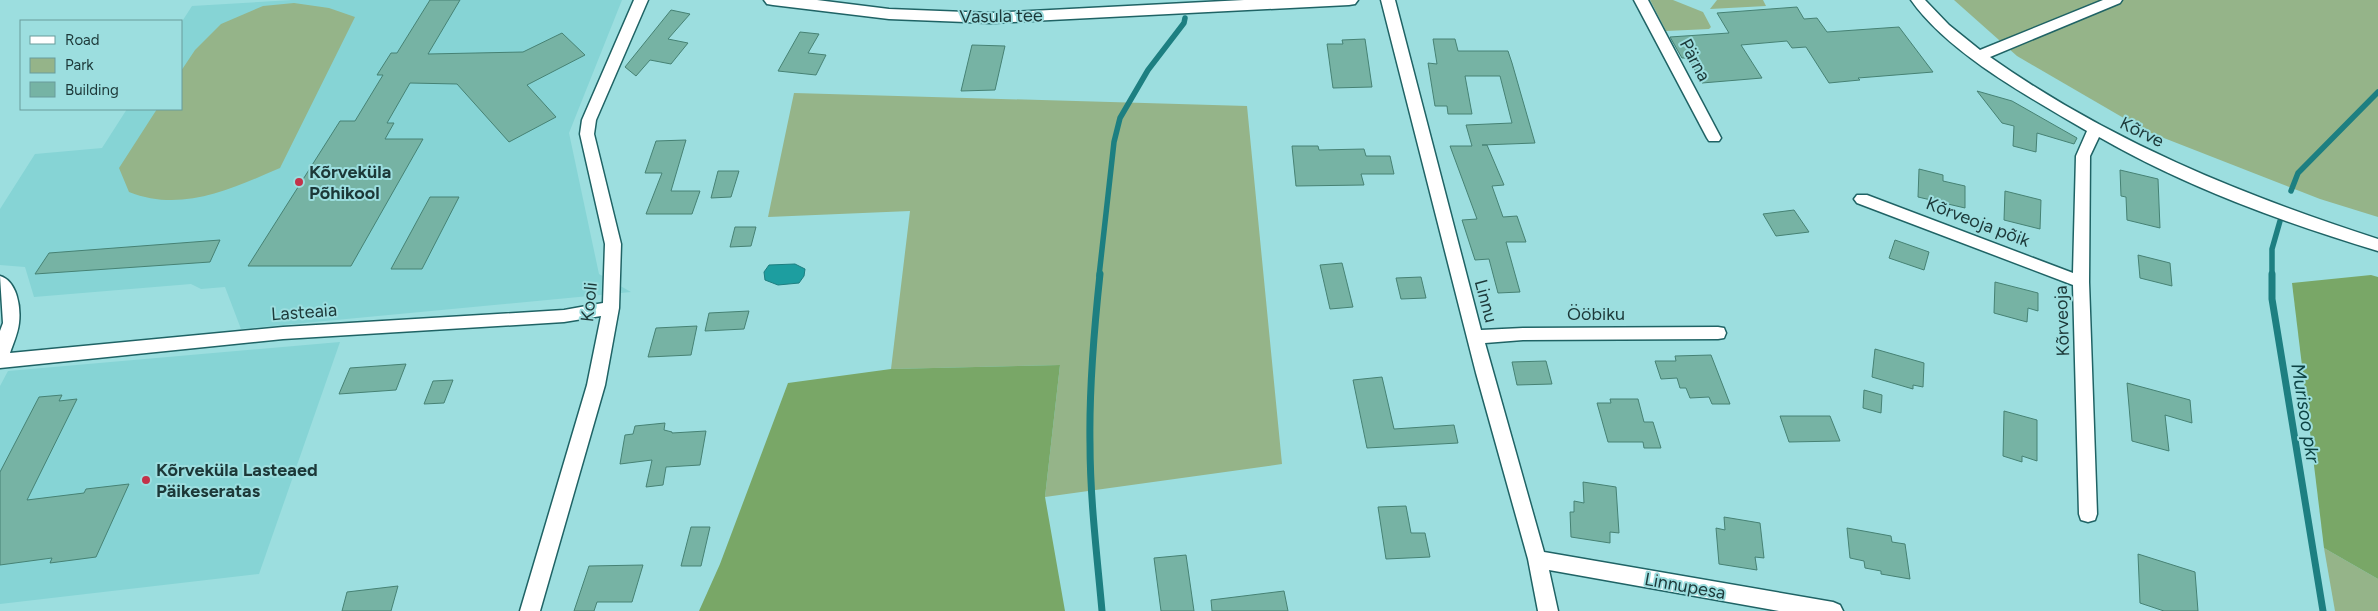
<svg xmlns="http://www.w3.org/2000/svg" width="2378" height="611" font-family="Figtree,sans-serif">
<rect width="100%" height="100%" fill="#9cdedf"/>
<g fill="#86d4d5">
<path d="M292,0H622L569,133L599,274L631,292L241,329L225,287L201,289L191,284L34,297L25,267L0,265V209L35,154L102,148L127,109H181V23L192,6Z"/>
<path d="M340,342L259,574L0,604V386L8,371Z"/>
</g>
<g fill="#95b489">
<path d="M1650,0H1673L1703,12L1711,27L1709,29L1666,31Z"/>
<path d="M1717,0H1763L1766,6L1710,9Z"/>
<path d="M1954,0H2378V217L2320,199L2146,131L2017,56Z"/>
<path d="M294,3L329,8L355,17L280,168C231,189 182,213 129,192L119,168L157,109H181V71L195,50L221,24L263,6Z"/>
<path d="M794,93L1247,106L1282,464L1045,497L1060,365L891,369L910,211L768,217Z"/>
<path d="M2324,548L2378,579V611H2335Z"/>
</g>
<g fill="#79a767">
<path d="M2371,275L2378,277V579L2324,548L2292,283Z"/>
<path d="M1060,365L1045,497L1065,611H699L720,564L788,383L891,369Z"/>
</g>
<path fill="#1d9ea0" stroke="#1d7f81" d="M795,264L805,269L804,276L799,283L778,285L765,280L764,272L769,265Z"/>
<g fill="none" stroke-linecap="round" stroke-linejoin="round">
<g stroke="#1d7f81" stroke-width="5.5">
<path d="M2291,191L2298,173L2378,92"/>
<path d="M1099,276L1114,142L1120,118L1148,70L1184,23L1185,18"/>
<path d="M2272,276V249L2280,221"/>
</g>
<g stroke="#1d7f81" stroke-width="7">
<path d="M1100,274C1094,330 1089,387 1090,443C1090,499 1097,555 1102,611"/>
<path d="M2272,274V299L2323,611"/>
</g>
</g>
<g fill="#76b3a4" stroke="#468274">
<path d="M430,0H460L428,54L523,52L562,33L585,55L527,85L556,117L509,142L457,84L410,83L387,123H394L385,139H423L351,266H248L340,121H355L383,75H377L391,53H397Z"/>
<path d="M1797,7L1804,19L1817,18L1827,32L1899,27L1933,72L1858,78L1860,80L1829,83L1806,47L1792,48L1787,41L1741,45L1762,78L1702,83L1688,58H1682L1670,37L1729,33L1717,13Z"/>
<path d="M671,10L690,14L668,39L688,43L671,64L650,60L636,76L625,67Z"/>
<path d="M800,32L819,34L808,53L826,55L816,75L778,71Z"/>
<path d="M1365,39L1372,87L1333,88L1327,44H1343L1342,40Z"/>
<path d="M1433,39H1455L1458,51H1508L1512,63L1535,143L1482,145H1487L1504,185L1492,186L1503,217L1517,216L1526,242H1506L1520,292L1498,293L1489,259L1475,260L1462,220L1477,219L1450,146H1472L1466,125L1512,123L1500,76H1465L1472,114H1448L1447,106H1435L1428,63L1437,64Z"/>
<path d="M972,45L1005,46L995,90L961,91Z"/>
<path d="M1977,91L2012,101L2077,138L2074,144L2037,133L2036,152L2013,146L2014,126L2002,123Z"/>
<path d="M686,140L671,191H700L692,214H646L662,173H645L656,141Z"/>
<path d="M1292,146H1318L1319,150L1364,149L1366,156H1390L1394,174H1361L1364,185L1296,186Z"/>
<path d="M1919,169L1943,175V181L1965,186V208L1918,197Z"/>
<path d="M2120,170L2158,179L2160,228L2127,220L2126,197L2121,196Z"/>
<path d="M718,171H739L731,197L711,198Z"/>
<path d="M2005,191L2041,200L2040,229L2004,220Z"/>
<path d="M430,197H459L422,269H391Z"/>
<path d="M1794,210L1809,232L1776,236L1763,214Z"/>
<path d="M735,227H756L751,246L730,247Z"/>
<path d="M220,240L210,262L35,274L49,253Z"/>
<path d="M1895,240L1929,252L1924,270L1889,258Z"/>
<path d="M2138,255L2170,263L2172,286L2140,278Z"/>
<path d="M1342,263L1353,307L1330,309L1320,265Z"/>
<path d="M1421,277L1426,298L1401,299L1396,278Z"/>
<path d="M1995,282L2038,293V311L2028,308L2027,322L1994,313Z"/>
<path d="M749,311L744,329L705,331L709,313Z"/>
<path d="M697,326L691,355L648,357L656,328Z"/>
<path d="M1875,349L1924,363L1923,387L1913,385V389L1872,377Z"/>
<path d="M1711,355L1730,404H1712L1709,397L1690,398L1686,388H1680L1677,378L1661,379L1655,361H1676L1675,356Z"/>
<path d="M1546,361L1552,384L1517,385L1512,362Z"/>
<path d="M406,364L396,390L339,394L350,368Z"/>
<path d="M1382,377L1394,429L1454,425L1458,443L1367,448L1353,380Z"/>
<path d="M453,380L444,403L424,404L433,381Z"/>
<path d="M2127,383L2190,400L2192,423L2165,415L2169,451L2132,441Z"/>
<path d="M1864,390L1882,395L1881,413L1863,408Z"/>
<path d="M62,395L59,401L77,399L27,500L84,493L86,489L129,484L96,557L50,563L52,558L0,565V472L39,397Z"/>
<path d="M1610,399H1638L1644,422H1653L1661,448H1644L1643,442H1608L1597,403H1611Z"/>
<path d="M2004,411L2037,420V461L2022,456V462L2003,456Z"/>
<path d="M1780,416H1830L1840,441L1789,442Z"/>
<path d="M665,423L664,430L672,432V433L706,431L700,465L666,467L663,485L646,487L652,460L620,464L625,435L633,434L635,426Z"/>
<path d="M1583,482L1616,487L1619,533L1610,532V543L1571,537L1570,512H1574V501L1584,503Z"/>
<path d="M1406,506L1411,533H1425L1430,557L1386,559L1378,507Z"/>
<path d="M1724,517L1760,523L1764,558L1755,557L1757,570L1719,564L1716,528L1725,530Z"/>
<path d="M691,527H710L701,566H681Z"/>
<path d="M1847,528L1891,536L1892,542L1905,544L1910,579L1881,574V571L1865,568L1864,561L1850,558Z"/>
<path d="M2138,554L2195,572L2198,611H2164L2140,603Z"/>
<path d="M1186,555L1194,611H1161L1154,558Z"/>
<path d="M643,565L632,602H597L594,611H574L589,566Z"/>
<path d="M398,586L391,611H342L347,592Z"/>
<path d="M1284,591L1288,611H1212L1211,600Z"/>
</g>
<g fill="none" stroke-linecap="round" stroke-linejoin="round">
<g stroke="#1f6365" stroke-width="3">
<g id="minor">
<path d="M634,0H648L596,120L594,134L621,244L619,308L605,385L540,611H520L587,385L601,316L564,322L283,339L0,368V331L3,323L0,276C17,281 21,307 19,323C18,333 13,344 10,353L283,327L564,310L603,303L605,244L580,134L582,120Z"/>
<path d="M1381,0H1395L1481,330L1523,328L1718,327L1724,328L1726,333L1724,338L1718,339L1523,340L1485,343L1544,552L1833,602L1840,605L1843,611H1779L1549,570L1558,611H1538L1528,559L1476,373Z"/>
<path d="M1634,0H1648L1721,138L1719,141H1709L1707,138Z"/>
<path d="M1911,0H1925L1949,25L1980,50L2103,0H2122L2120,3L1990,57C2109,141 2239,194 2378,239V251C2282,222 2186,187 2099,137L2090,156L2089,282L2097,514L2095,520L2088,522L2081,520L2079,514L2073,285L1857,203L1854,199L1857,195H1867L2073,273L2076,156L2087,131C2031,98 1949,54 1911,0Z"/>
</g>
</g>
<g stroke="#1f6365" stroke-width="3">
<path id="tertiary" d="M764,0H817L889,9L991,13L1244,0H1358L1355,4L1349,5L991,23L889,19L773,5L767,4Z"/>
</g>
<use href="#minor" fill="#fff" fill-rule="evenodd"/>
<use href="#tertiary" fill="#fff" fill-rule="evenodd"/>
</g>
<g fill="#c33249" stroke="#9cdedf" stroke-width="2">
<circle cx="299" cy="182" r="5"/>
<circle cx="146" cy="480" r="5"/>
</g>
<g text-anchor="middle" stroke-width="4" stroke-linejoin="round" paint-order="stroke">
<g font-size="18" fill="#1c3838" stroke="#9cdedf">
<text transform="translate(1001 16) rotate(-1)" y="6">Vasula tee</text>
<text transform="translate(1695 60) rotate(62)" y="6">Pärna</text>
<text transform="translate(2142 132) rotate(26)" y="6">Kõrve</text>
<text transform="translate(1978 222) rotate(21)" y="6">Kõrveoja põik</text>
<text transform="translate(1486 301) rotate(75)" y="6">Linnu</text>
<text transform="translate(589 302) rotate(-84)" y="6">Kooli</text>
<text transform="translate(304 312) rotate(-4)" y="6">Lasteaia</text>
<text x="1596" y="320">Ööbiku</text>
<text transform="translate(2062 321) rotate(-92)" y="6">Kõrveoja</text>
<text transform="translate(1685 586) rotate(10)" y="6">Linnupesa</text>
</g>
<g font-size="18" font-weight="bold" fill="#1c3838" stroke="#9cdedf" text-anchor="start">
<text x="309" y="178">Kõrveküla<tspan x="309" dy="21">Põhikool</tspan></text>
<text x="156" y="476">Kõrveküla Lasteaed<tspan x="156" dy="21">Päikeseratas</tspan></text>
</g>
<g font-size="19" font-style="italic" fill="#0d4243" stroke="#9cdedf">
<text transform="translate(2306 413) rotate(81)" y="7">Murisoo pkr</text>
</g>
</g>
<rect x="20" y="20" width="162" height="90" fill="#9cdedf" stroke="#699c9c"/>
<rect x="30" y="36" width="25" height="8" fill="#ffffff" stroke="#699c9c"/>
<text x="65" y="45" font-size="15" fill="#1c3838">Road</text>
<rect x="30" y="58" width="25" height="15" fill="#95b489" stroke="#699c9c"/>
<text x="65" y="70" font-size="15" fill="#1c3838">Park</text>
<rect x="30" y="82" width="25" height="15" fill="#76b3a4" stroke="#699c9c"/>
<text x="65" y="95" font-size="15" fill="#1c3838">Building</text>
</svg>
